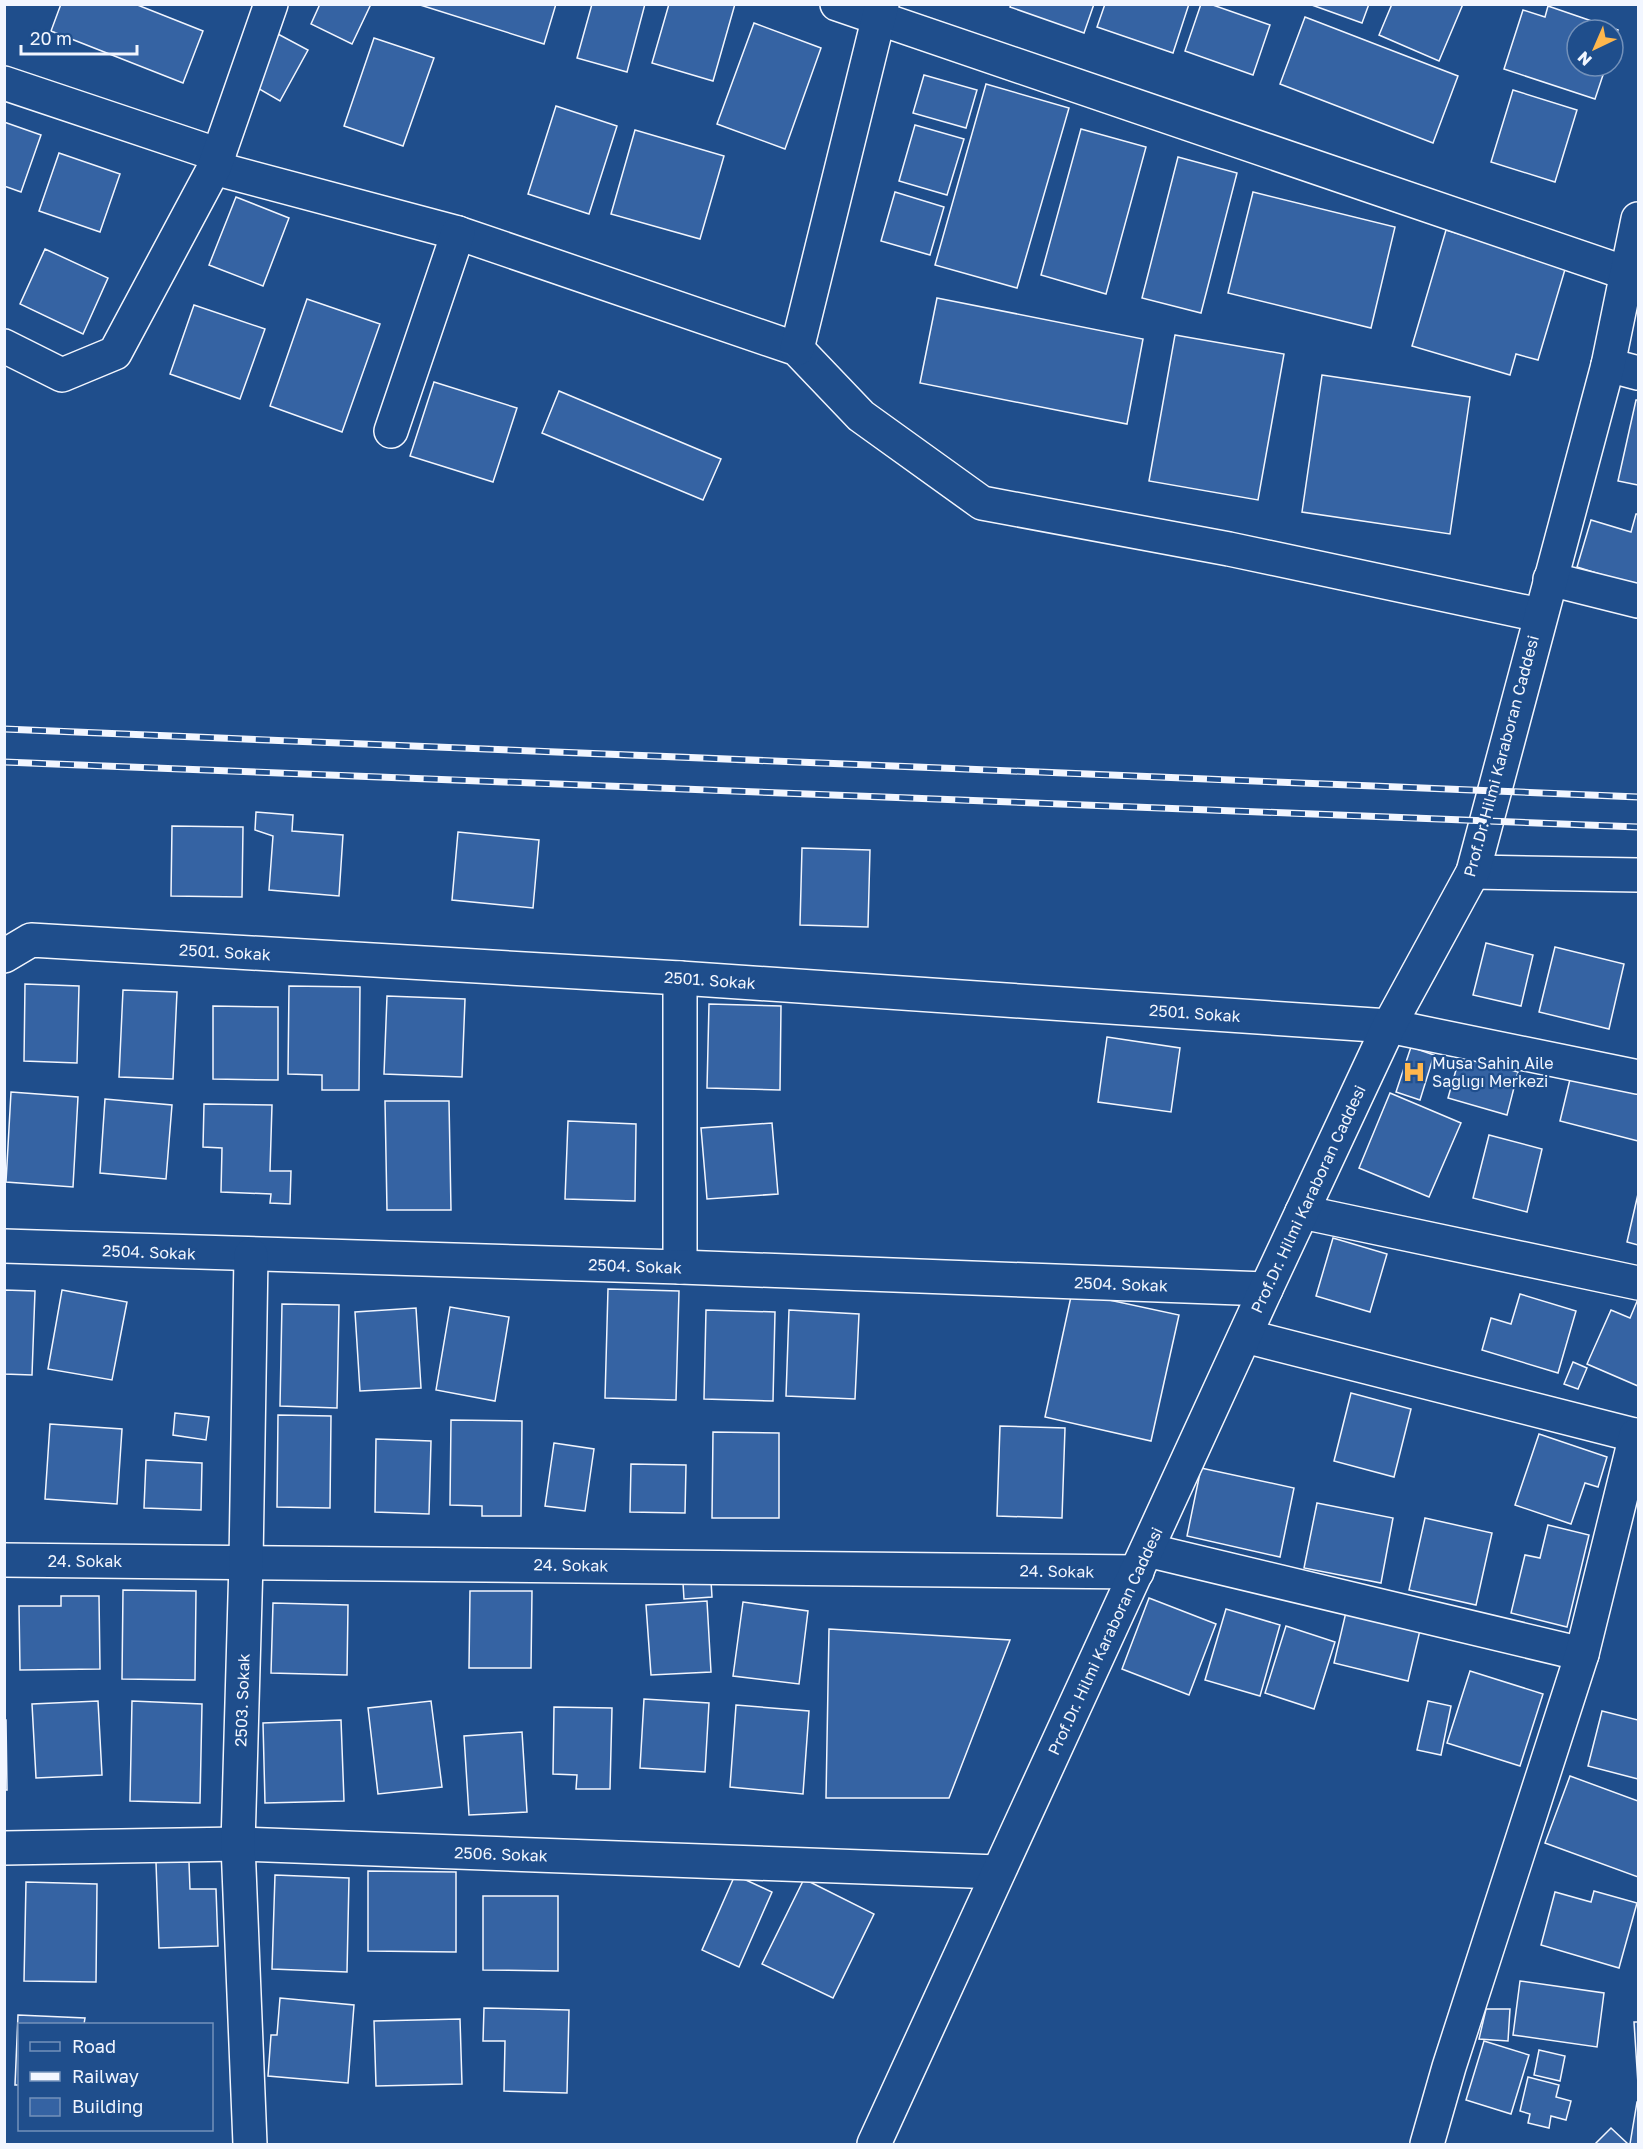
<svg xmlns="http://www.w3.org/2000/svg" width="1643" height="2149" font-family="'Golos Text',sans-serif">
<rect width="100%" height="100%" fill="#1f4e8c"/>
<g fill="#3563a3" stroke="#f2f6ff" stroke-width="1.5">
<path d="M61,4H135L203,31L183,83L51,31Z"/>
<path d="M320,4H371L352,44L311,24Z"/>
<path d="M417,4H556L544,44Z"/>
<path d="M592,4H645L627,72L577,58Z"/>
<path d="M669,4H735L713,81L652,63Z"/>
<path d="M1011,4H1094L1084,33L1010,7Z"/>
<path d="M1105,4H1189L1173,53L1097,27Z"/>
<path d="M1201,4H1210L1270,25L1253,75L1185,51Z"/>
<path d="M1309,4H1369L1362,23Z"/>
<path d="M1392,4H1463L1439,61L1379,35Z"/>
<path d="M1548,6L1618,30L1613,45V30H1577V66H1606L1595,99L1504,69L1523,10L1545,17Z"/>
<path d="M1305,17L1458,76L1433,143L1280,84Z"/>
<path d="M754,23L821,48L785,149L717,124Z"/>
<path d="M276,33L308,50L280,101L249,83Z"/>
<path d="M374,38L434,58L403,146L344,126Z"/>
<path d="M924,75L977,90L966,128L913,113Z"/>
<path d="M986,84L1069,108L1017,288L935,265Z"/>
<path d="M1513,90L1577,110L1555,182L1491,162Z"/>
<path d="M556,106L617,126L589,214L528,194Z"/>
<path d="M4,122L41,135L21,192L4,186Z"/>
<path d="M915,125L964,139L947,195L899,181Z"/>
<path d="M1081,129L1146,147L1106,294L1041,275Z"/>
<path d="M635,130L724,156L700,239L611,214Z"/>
<path d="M59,153L120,174L100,232L39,211Z"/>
<path d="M1178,157L1237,173L1201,313L1142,298Z"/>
<path d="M895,192L944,207L930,255L881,241Z"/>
<path d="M1253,192L1395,227L1371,328L1228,293Z"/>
<path d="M236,197L289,218L263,286L209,265Z"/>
<path d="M1446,230L1566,266L1538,360L1516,354L1510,375L1412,346Z"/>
<path d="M45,249L108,278L83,334L20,304Z"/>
<path d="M937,298L1143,339L1127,424L920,383Z"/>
<path d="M307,299L380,324L342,432L270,406Z"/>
<path d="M194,305L265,329L240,399L170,374Z"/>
<path d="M1175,335L1284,354L1258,500L1149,481Z"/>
<path d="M1322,375L1470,397L1450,534L1302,512Z"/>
<path d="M434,382L517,408L493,482L410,456Z"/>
<path d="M559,391L721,459L703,500L542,433Z"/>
<path d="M1636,400H1638V485L1618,481Z"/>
<path d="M1636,514H1638V586L1577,567L1591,520L1631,532Z"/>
<path d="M256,812L293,815L292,831L343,835L339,896L269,890L273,836L255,830Z"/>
<path d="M172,826L243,827L242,897L171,896Z"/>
<path d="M458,832L539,840L533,908L452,900Z"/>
<path d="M802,848L870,850L868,927L800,925Z"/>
<path d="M1486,943L1533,955L1521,1006L1473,995Z"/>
<path d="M1555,947L1624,964L1609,1029L1539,1012Z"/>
<path d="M25,984L79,986L77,1063L24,1061Z"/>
<path d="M289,986L360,987L359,1090H322V1075L288,1074Z"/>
<path d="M123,990L177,992L173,1079L119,1077Z"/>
<path d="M387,996L465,999L462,1077L384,1074Z"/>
<path d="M709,1004L781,1006L780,1090L707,1088Z"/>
<path d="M213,1006L278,1007V1080L213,1079Z"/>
<path d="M1107,1037L1180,1048L1171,1112L1098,1102Z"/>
<path d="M1411,1047L1434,1055L1420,1100L1396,1092Z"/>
<path d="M1460,1056L1518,1072L1507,1115L1448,1098Z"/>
<path d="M1572,1071L1638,1087V1141L1560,1121Z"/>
<path d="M11,1092L78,1097L73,1187L6,1182Z"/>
<path d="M1390,1093L1461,1123L1429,1197L1359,1168Z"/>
<path d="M105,1099L172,1105L166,1179L100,1173Z"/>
<path d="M385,1101H449L451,1210H387Z"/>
<path d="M204,1104L272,1105L270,1171H291L290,1204L270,1203L271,1194L221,1192L222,1148L203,1147Z"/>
<path d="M568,1121L636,1124L635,1201L565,1199Z"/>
<path d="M772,1123L778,1194L707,1199L701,1128Z"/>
<path d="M1489,1135L1542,1149L1527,1212L1473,1198Z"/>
<path d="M1638,1194V1245L1627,1242Z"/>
<path d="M1333,1238L1387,1254L1370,1312L1316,1296Z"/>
<path d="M608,1289L679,1291L676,1400L605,1398Z"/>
<path d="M4,1290L35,1291L32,1375L4,1374Z"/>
<path d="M62,1290L127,1302L112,1380L48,1369Z"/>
<path d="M1072,1292L1179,1315L1151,1441L1045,1417Z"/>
<path d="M1520,1294L1576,1311L1558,1373L1482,1350L1491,1318L1511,1324Z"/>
<path d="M1638,1299V1386L1587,1364L1611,1310L1630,1318Z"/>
<path d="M282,1304L339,1305L337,1408L280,1406Z"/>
<path d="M450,1307L509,1317L495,1401L436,1390Z"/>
<path d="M416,1308L421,1388L360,1391L355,1312Z"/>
<path d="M706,1310L775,1312L773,1401L704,1399Z"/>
<path d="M789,1310L859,1314L855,1399L786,1396Z"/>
<path d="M1573,1362L1587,1368L1578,1389L1564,1384Z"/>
<path d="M1351,1393L1411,1409L1394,1477L1334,1461Z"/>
<path d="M175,1413L209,1417L206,1440L173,1435Z"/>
<path d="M278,1415L331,1416L330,1508L277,1507Z"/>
<path d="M451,1420L522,1421L521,1516H482V1506L450,1505Z"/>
<path d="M50,1424L122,1429L117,1504L45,1499Z"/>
<path d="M1000,1426L1065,1428L1062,1518L997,1516Z"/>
<path d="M713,1432L779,1433V1518H712Z"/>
<path d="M1539,1434L1607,1457L1598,1487L1585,1483L1571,1524L1515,1505Z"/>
<path d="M376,1439L431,1441L429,1514L375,1512Z"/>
<path d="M554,1443L594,1449L585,1511L545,1506Z"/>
<path d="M146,1460L202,1463L201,1510L144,1508Z"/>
<path d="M631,1464L686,1465L685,1513L630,1512Z"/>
<path d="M1201,1468L1294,1488L1280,1557L1187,1536Z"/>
<path d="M1317,1503L1393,1518L1381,1583L1304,1568Z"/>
<path d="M1425,1518L1492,1533L1476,1605L1409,1590Z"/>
<path d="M1548,1525L1589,1535L1567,1627L1511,1613L1525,1555L1540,1558Z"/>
<path d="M711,1581L712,1597L684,1599L683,1583Z"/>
<path d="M123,1590L196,1591L195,1680L122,1679Z"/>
<path d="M470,1591H532L531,1668H469Z"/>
<path d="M61,1596H99L100,1669L20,1670L19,1606H61Z"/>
<path d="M1149,1598L1216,1624L1189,1695L1122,1669Z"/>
<path d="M707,1601L711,1672L651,1675L646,1605Z"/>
<path d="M743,1602L808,1611L799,1684L733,1676Z"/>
<path d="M273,1603L348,1605L347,1675L271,1673Z"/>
<path d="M1347,1608L1421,1626L1408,1681L1334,1663Z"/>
<path d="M1226,1609L1280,1625L1260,1696L1205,1680Z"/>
<path d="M1286,1626L1335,1642L1314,1709L1265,1693Z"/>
<path d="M829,1629L1010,1640L949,1798H826Z"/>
<path d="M1470,1671L1543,1694L1520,1766L1447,1743Z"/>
<path d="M644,1699L709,1703L705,1772L640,1768Z"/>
<path d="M98,1701L102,1775L36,1778L32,1704Z"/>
<path d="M132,1701L202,1704L200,1803L130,1801Z"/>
<path d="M431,1701L442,1787L378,1794L368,1708Z"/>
<path d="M1428,1701L1451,1706L1441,1755L1417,1750Z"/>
<path d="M736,1705L809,1711L803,1794L730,1787Z"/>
<path d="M554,1707L612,1708L610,1789H576L577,1775L553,1774Z"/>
<path d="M1602,1711L1638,1720V1779L1588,1766Z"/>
<path d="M4,1720H6L7,1790H4Z"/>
<path d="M341,1720L344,1801L265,1803L263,1723Z"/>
<path d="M522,1732L527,1812L469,1815L464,1736Z"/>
<path d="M1570,1776L1638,1801V1877L1545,1843Z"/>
<path d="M156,1862H189L190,1889H216L218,1946L159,1948Z"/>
<path d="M368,1871L456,1872V1952L368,1951Z"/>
<path d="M275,1875L349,1878L347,1972L272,1969Z"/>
<path d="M735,1875L772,1892L739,1967L702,1950Z"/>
<path d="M804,1879L874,1914L833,1998L762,1964Z"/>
<path d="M26,1882L97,1884L96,1982L24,1981Z"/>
<path d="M1594,1891L1637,1903L1619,1968L1541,1945L1555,1892L1591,1902Z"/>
<path d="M483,1896H558V1971L483,1970Z"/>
<path d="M1520,1981L1604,1993L1597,2047L1513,2035Z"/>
<path d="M280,1998L354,2005L348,2083L268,2076L271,2035H277Z"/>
<path d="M484,2008L569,2010L567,2093L504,2091L505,2041H483Z"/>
<path d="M1486,2009H1510L1508,2041L1479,2039Z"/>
<path d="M18,2015L85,2018L84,2024H20V2085H15Z"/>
<path d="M460,2019L462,2084L376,2086L374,2021Z"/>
<path d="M1634,2022H1638V2084Z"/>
<path d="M1484,2041L1529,2055L1511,2114L1466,2100Z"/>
<path d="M1539,2050L1565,2056L1560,2081L1534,2075Z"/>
<path d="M1528,2077L1559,2085L1556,2097L1571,2101L1566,2120L1551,2116L1549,2128L1528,2123L1530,2114L1520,2111Z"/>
<path d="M1637,2102H1638V2144H1630Z"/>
<path d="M1611,2128L1628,2144H1595Z"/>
</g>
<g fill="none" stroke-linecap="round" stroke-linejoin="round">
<g stroke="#f2f6ff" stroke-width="36">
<g id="minor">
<path d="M837,4L1626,273"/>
<path d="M4,83L219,155"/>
<path d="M214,168L458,233L797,349L861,416L982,503L1229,549L1540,615"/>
<path d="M4,346L62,375L115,353L214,168L271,4"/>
<path d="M797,349L882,4"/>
<path d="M1608,365L1638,373"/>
<path d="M391,431L458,233"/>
<path d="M1550,579L1638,601"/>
<path d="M1473,872L1638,875"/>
<path d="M4,956L31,940L680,978L1389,1026L1638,1077"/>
<path d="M680,978V1267"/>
<path d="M1302,1212L1638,1283"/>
<path d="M4,1246L680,1267L1266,1289"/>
<path d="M1245,1336L1638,1436"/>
<path d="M1147,1550L1582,1654"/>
<path d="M4,1560L1137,1572"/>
<path d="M4,1848L238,1844L998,1872"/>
<path d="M250,2144L238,1844L246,1562L251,1255"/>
<path d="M1427,2144L1449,2067L1582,1654L1636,1435"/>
</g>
</g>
<g stroke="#f2f6ff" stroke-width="36">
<path id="tertiary" d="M874,2144L1266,1289L1389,1026L1473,872L1608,365L1638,219"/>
</g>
<use href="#minor" stroke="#1f4e8c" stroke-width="33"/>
<use href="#tertiary" stroke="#1f4e8c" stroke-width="33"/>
<g stroke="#f2f6ff" stroke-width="7">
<g id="rail">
<path d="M4,729L1638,797"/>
<path d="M4,762L1638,827"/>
</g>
</g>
<use href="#rail" stroke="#1f4e8c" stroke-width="4.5" stroke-dasharray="14" stroke-linecap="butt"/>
</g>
<defs>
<g id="hospital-bare" transform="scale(1.8)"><path d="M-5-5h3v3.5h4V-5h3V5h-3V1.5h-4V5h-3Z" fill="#ffb74d" stroke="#1f4e8c" stroke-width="2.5" paint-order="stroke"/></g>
</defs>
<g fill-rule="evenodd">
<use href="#hospital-bare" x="1414" y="1072"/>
</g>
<g text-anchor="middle" stroke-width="4.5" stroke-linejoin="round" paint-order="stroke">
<g font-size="16" fill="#f2f6ff" stroke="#1f4e8c">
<text transform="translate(1501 756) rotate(-75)" y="6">Prof.Dr. Hilmi Karaboran Caddesi</text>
<text transform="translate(225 952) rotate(3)" y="6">2501. Sokak</text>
<text transform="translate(710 980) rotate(4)" y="6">2501. Sokak</text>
<text transform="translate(1195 1013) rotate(4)" y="6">2501. Sokak</text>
<text transform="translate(1308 1199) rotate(-65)" y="6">Prof.Dr. Hilmi Karaboran Caddesi</text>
<text transform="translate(149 1252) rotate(2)" y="6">2504. Sokak</text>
<text transform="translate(635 1266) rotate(2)" y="6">2504. Sokak</text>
<text transform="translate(1121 1284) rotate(2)" y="6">2504. Sokak</text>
<text x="85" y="1567">24. Sokak</text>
<text transform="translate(571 1565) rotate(1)" y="6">24. Sokak</text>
<text transform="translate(1057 1571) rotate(1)" y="6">24. Sokak</text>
<text transform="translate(1105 1641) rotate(-65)" y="6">Prof.Dr. Hilmi Karaboran Caddesi</text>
<text transform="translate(242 1700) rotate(-88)" y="6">2503. Sokak</text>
<text transform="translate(501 1854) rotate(2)" y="6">2506. Sokak</text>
</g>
<g font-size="16" fill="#f2f6ff" stroke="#1f4e8c" text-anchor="start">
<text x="1432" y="1069">Musa Sahin Aile<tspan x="1432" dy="18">Saglıgı Merkezi</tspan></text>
</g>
</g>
<rect width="1643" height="2149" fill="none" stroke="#f2f6ff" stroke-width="12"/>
<rect x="18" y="2023" width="195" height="108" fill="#1f4e8c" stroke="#7391ba" stroke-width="1.5"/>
<rect x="30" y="2042" width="30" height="9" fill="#1f4e8c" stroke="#7391ba" stroke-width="1.5"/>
<text x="72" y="2053" font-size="18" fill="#f2f6ff">Road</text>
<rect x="30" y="2072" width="30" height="9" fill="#f2f6ff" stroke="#7391ba" stroke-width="1.5"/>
<text x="72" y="2083" font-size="18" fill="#f2f6ff">Railway</text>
<rect x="30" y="2098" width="30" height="18" fill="#3563a3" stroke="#7391ba" stroke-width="1.5"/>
<text x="72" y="2113" font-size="18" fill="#f2f6ff">Building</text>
<g transform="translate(1595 48) rotate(224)"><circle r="28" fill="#1f4e8c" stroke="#7391ba" stroke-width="1.5"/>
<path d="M0-4.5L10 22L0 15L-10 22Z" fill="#ffb74d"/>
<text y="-9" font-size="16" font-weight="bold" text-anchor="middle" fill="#f2f6ff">N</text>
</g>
<path d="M21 45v9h116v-9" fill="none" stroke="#f2f6ff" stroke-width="3"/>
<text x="30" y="45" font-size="18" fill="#f2f6ff" stroke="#1f4e8c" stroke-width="4.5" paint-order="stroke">20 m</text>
</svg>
